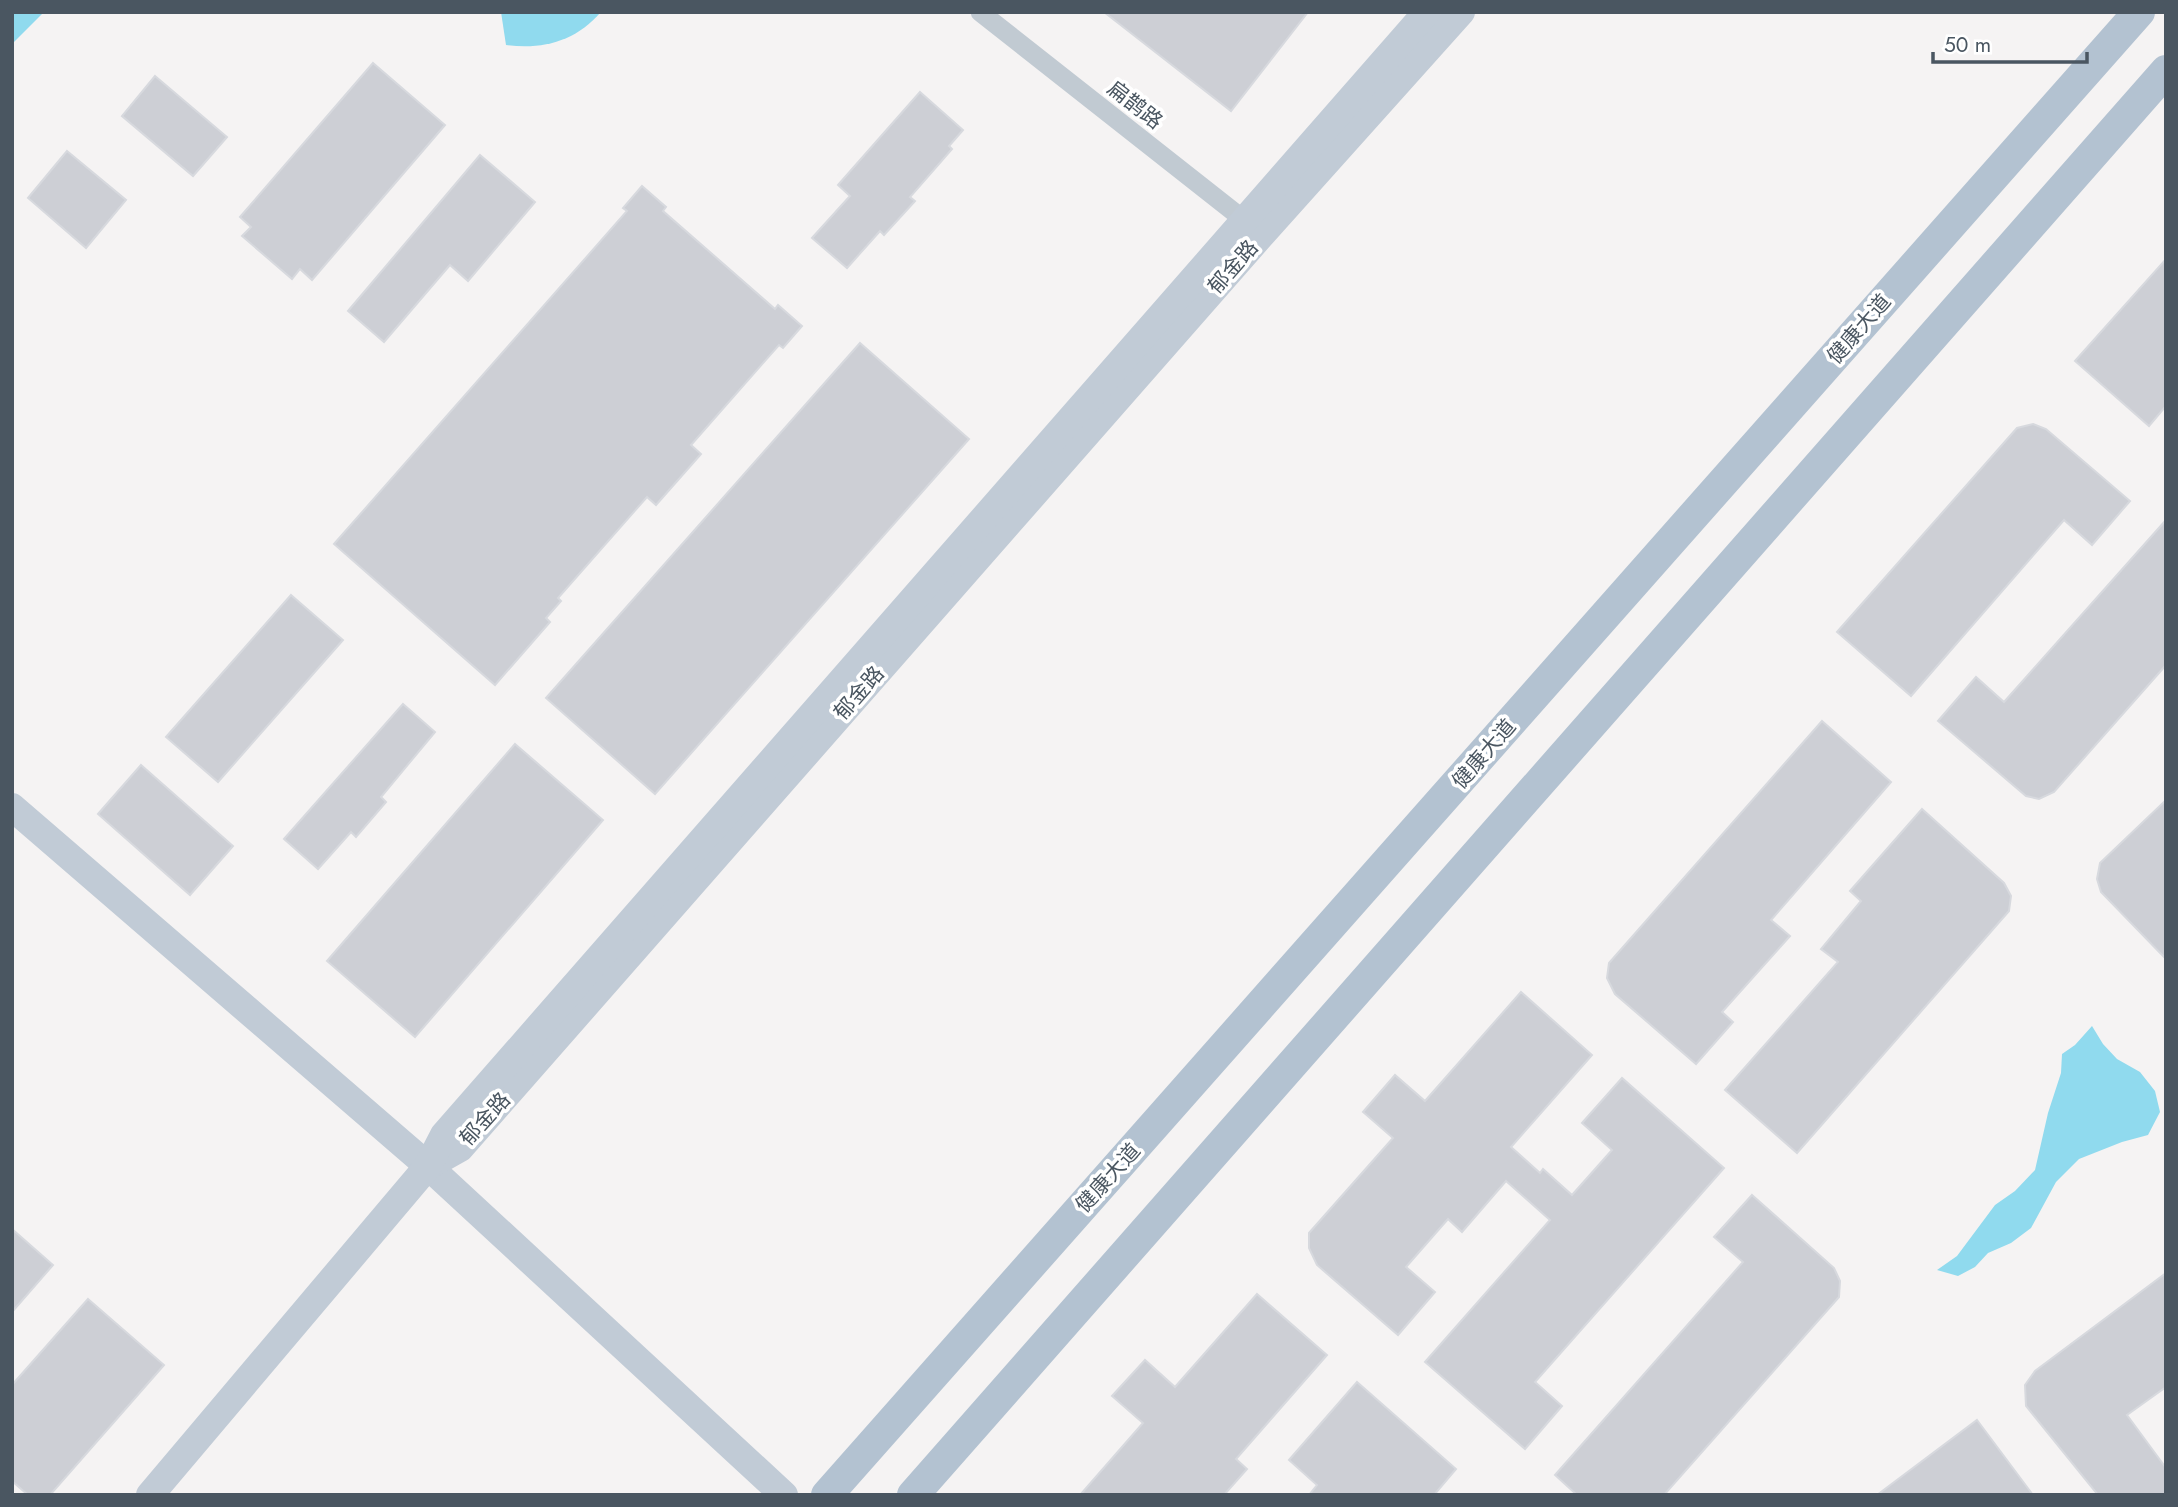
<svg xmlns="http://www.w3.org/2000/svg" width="2178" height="1507" font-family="Jost,'Noto Sans SC',sans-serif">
<rect width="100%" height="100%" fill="#f5f3f3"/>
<g fill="#90daee">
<path d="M12,12H44L12,44Z"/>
<path d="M501,12H601C576,41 543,50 506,45Z"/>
<path d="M2092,1026L2103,1044L2117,1059L2140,1072L2155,1091L2160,1112L2148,1135L2122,1142L2079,1159L2056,1182L2031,1228L2011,1243L1988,1253L1975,1267L1958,1276L1937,1270L1957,1256L1995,1205L2015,1191L2035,1170L2048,1113L2061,1073L2062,1054L2075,1045Z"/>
</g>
<g fill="#cdcfd5" stroke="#d7d9de" stroke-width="2">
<path d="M1104,12H1308L1231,111Z"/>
<path d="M373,63L445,125L312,280L300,269L292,279L242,236L251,227L240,217Z"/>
<path d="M155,76L227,137L193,176L122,116Z"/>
<path d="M920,92L963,130L949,146L952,149L910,197L915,201L884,235L880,231L847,268L812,238L850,196L838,185Z"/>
<path d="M67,151L126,200L86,248L28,198Z"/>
<path d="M480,155L535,202L468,281L450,265L384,342L348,311Z"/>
<path d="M642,186L666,207L663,211L775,309L778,305L802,326L783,348L779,345L691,445L701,454L656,505L647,497L558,598L561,601L546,618L550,622L495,685L334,544L627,211L623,208Z"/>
<path d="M2166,259V406L2149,426L2075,361Z"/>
<path d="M860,343L969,439L655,794L546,698Z"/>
<path d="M2033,424L2046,429L2130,501L2092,545L2064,520L1911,696L1837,632L2017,428Z"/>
<path d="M2166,520V665L2054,792L2039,799L2026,796L1938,721L1976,677L2004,702Z"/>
<path d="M291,595L343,640L218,782L166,737Z"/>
<path d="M403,704L435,732L381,797L386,802L356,837L351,832L318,869L284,839Z"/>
<path d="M1822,721L1891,782L1771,920L1790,936L1722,1012L1733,1022L1696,1064L1615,994L1607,978L1609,963Z"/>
<path d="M515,744L603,820L415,1037L327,961Z"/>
<path d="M141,765L233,846L190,895L98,814Z"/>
<path d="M2166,800V959L2101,892L2097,879L2100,863Z"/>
<path d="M1922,809L2004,883L2011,896L2009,911L1797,1153L1725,1090L1838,962L1821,949L1861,901L1850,891Z"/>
<path d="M1521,992L1592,1055L1511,1147L1540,1173L1543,1169L1572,1195L1612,1150L1582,1123L1622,1078L1724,1168L1535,1382L1562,1406L1525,1449L1425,1362L1550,1220L1506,1181L1462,1232L1448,1219L1406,1267L1435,1292L1398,1335L1317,1265L1309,1248V1233L1393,1138L1363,1112L1395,1075L1425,1101Z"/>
<path d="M1752,1195L1834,1268L1840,1281L1839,1297L1664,1495H1577L1555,1475L1743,1262L1714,1237Z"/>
<path d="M12,1229L53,1265L12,1312Z"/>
<path d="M2166,1273V1387L2127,1415L2166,1468V1495H2098L2026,1406L2025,1385L2035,1371Z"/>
<path d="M1257,1294L1327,1355L1236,1459L1247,1469L1224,1495H1080L1143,1423L1112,1396L1145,1360L1175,1387Z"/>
<path d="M88,1299L164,1365L50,1495H28L12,1481V1385Z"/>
<path d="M1357,1382L1456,1469L1434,1495H1309L1317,1485L1289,1460Z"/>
<path d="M1977,1420L2033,1495H1877Z"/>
</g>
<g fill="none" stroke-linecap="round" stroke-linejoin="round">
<path stroke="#c1cad2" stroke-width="19" d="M980,12L1253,227"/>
<g stroke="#c1cbd6" stroke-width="28">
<path d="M12,807L428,1166L784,1495"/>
<path d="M428,1166L460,1148L1262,234L1461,12"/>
<path d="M150,1495L428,1166L444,1135L1427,12"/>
</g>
<g stroke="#b3c2d1" stroke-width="32">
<path d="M827,1495L2139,12"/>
<path d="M913,1495L2166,71"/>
</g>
</g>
<g text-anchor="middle" stroke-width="7" stroke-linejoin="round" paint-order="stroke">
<g font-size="21" fill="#4a5661" stroke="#fff">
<text transform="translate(1135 105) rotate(38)" y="7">扁鹊路</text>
<text transform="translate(1233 267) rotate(-49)" y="7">郁金路</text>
<text transform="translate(1859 329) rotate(-49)" y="7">健康大道</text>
<text transform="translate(859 693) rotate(-49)" y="7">郁金路</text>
<text transform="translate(1484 754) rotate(-49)" y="7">健康大道</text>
<text transform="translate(485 1119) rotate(-48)" y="7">郁金路</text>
<text transform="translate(1108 1178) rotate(-48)" y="7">健康大道</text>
</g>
</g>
<rect width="2178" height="1507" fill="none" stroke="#4a5661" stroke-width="28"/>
<path d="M1933 52v10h154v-10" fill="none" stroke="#4a5661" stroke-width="3.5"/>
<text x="1944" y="52" font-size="21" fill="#4a5661" stroke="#ffffff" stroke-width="5" paint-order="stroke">50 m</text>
</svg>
